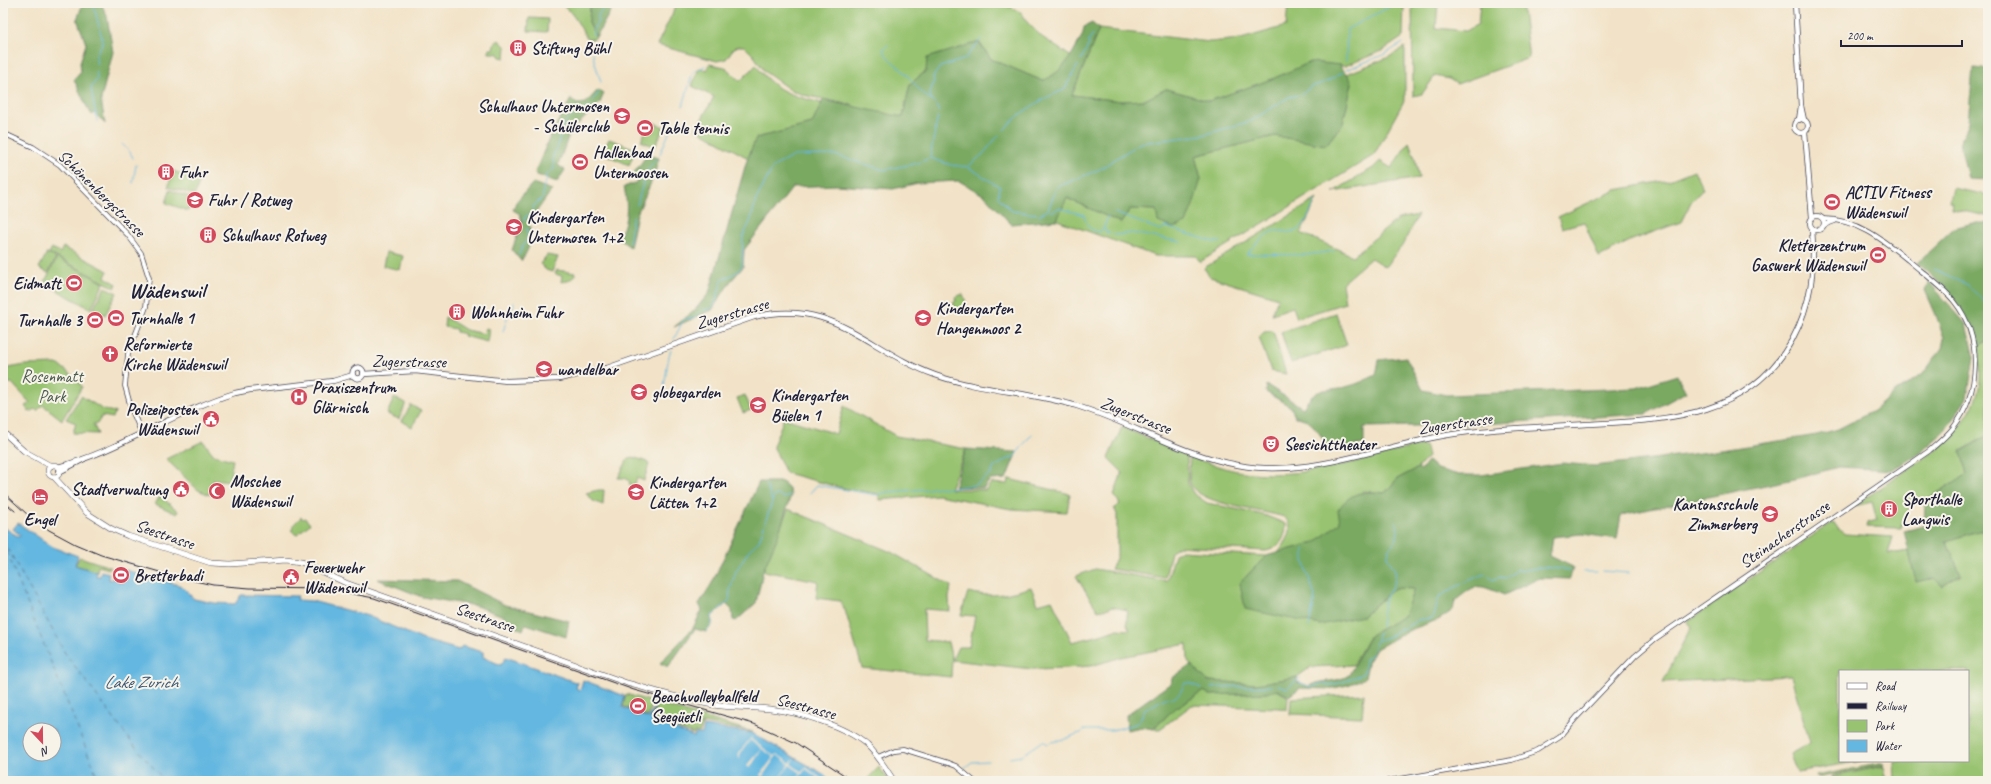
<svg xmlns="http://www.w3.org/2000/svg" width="1991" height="784" font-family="Caveat,sans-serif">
<rect width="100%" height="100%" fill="#f7f3e8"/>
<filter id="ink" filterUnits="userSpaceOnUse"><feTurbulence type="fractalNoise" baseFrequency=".025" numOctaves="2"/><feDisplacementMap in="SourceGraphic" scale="8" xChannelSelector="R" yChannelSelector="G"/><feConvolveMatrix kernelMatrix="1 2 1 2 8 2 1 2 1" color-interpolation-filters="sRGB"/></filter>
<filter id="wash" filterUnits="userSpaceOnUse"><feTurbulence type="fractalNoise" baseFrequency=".012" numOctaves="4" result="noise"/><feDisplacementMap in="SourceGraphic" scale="16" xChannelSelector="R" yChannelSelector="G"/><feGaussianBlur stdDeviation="0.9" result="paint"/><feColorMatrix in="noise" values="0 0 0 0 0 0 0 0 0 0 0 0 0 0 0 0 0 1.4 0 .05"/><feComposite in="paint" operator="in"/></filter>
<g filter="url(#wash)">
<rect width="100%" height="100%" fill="#f2e3c8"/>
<g fill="#98c370" stroke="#5d7256">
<path d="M556,3H590L589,23L596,37L594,39H587C580,27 571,6 556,3Z"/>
<path d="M673,3H1003L1022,13L1027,22L1042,37L1073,58L1063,73L1043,81L991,59L979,42L926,71L910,84L903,117L861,112L852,105L803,95L789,89L765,72L754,56L744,46H738L733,49L726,59L717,61L657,45L676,6Z"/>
<path d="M1288,3H1404L1403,37L1382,51L1345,66L1311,62L1274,79L1209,101L1166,89L1145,100L1121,101L1072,95L1099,29L1210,42L1241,39L1286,26Z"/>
<path d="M1412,3H1438L1436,28L1466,31L1478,24L1480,3H1522L1529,58L1457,84L1449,79L1435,76L1422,94L1413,96Z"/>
<path d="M529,18L548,19L547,32L528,31Z"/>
<path d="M499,40L506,47L505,58L500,57L497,53H489V49H493L494,44Z"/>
<path d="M1405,47V99L1374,155L1200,262L1196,256H1155L1057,220L1066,198L1121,223L1130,209L1156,210L1201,179L1195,156L1275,136L1326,145L1343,123L1352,83L1347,74L1389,57Z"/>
<path d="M709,64L725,67L740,81L756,65C773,91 793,96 822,103L812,124L756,138L748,158L696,129L714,97L692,86L699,68L707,70Z"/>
<path d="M650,121L664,127L655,147L641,141Z"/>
<path d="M609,139L636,149L629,165L602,153Z"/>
<path d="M1409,142L1415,158L1419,178L1333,192L1373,168L1380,161L1391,168Z"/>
<path d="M1694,170L1703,189L1691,202L1681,222L1632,240L1599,257L1584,222L1562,228L1558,217L1616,190L1669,180Z"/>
<path d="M173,171L200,180L195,195L168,187Z"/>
<path d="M1953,188L1988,195V216L1952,209L1953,203L1950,202Z"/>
<path d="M170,190L192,198L188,211L166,203Z"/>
<path d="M1317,199L1301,233L1353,256L1398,219L1418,215L1402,246L1385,267L1371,258L1342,283L1345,303L1297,318L1293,307L1272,314L1278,298L1210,277L1204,268Z"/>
<path d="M63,247L108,271L105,277L117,284L115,288L49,253L52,248L60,253Z"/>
<path d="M386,252L403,256L400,270L383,266Z"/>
<path d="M47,253L56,258L48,273L39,268Z"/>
<path d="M547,255L558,257L552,272L546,270L540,264Z"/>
<path d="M57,258L104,283L91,309L44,283Z"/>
<path d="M557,270L575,273V276L568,281L561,282L562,276L555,274Z"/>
<path d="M105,287L117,293L105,315L93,309Z"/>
<path d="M963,294L968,308L960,311L959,308L956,309L953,302L956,301L955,297Z"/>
<path d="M1336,313L1347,345L1291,363L1281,332Z"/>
<path d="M445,317L466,330L484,334L486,328L489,329L487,342L464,336L465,334L456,332V329L444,327Z"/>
<path d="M1271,331L1274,334L1286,374L1271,371L1259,337L1264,332Z"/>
<path d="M1988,341V435L1961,451L1967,474L1925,501L1910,505L1901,528L1866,527L1867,523L1877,520L1872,502L1854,506L1936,450C1953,435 1973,414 1978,392C1982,377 1979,360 1979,345Z"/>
<path d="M56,364L59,365L77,379L82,387L62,420L43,405L37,411L35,409L29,412L25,406L30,403L12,383H6L3,386V369L25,365Z"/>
<path d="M745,395L751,410L743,413L737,398Z"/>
<path d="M81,396L104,410L115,412L113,418L102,416L97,424H93L98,434L73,433L76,423L66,419Z"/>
<path d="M394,398L406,403L399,419L387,414Z"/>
<path d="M411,405L421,411L412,427L402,421Z"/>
<path d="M844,406L896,436L966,449L950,489L986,490L991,483L1008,484L1009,479L1070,494L1067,512L1011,509L938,495L880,500L878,494L842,488L786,473L773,446L784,418L836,434Z"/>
<path d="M1122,427L1187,455L1188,483L1193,493L1207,503L1264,515L1286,524C1286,538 1280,548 1266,551L1178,546L1171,552L1165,578L1111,569L1117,556V514L1114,508L1120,504L1114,495L1122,472L1108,458Z"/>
<path d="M203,441L214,455L233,460L229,481L214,479L210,495L198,490L166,459Z"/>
<path d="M1422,445L1426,447L1428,457L1418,468L1397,479L1385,493L1363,491L1341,522L1316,542L1278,553C1286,542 1297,528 1284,517C1262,510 1205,505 1192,487C1187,481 1190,465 1190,457C1206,462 1221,468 1237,471C1298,482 1363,459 1422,445Z"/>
<path d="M633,457L647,462L649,464L644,481L637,478L634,486L629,484L630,482L625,478H618L628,459Z"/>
<path d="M598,490H604L603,505L593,501L586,493Z"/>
<path d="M160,496L178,511L177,514L155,504Z"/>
<path d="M788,509L891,552L951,586L949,598L950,611L924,609L925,640L948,642L952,660L958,647H969L975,616L961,615L968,592C990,598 1010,594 1031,587L1038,604L1052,600L1072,642L1097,636L1118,629L1130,630L1127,624V610L1113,607L1098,611L1076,576L1095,569L1167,581L1175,554L1181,551L1266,556L1240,583L1363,616L1395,588L1414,589L1404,617L1370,635L1353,665L1311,667L1297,677L1256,684L1208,681L1191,665L1188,661L1187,644L1122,657L1091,666L1066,668L1032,669L952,660L951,677L862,668L845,610L840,601L816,598L818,581L763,571Z"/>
<path d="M301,517L303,519L305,518L310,524L296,535L291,530L294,528L292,526Z"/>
<path d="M1831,523L1835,524L1839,530L1845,534L1893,537L1888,554L1909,551L1916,581L1961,575L1946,541L1988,528V781H1895L1894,761H1968V671H1840V761H1861L1797,772L1790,754L1810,743L1791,676L1663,682L1691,627L1687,622Z"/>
<path d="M80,557L110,567L109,569L98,566L97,572L75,565Z"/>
<path d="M1277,690L1288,697L1287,710L1279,708L1192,705L1160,729H1153L1174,709L1204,691L1210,695L1266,693Z"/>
<path d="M626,694L753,732L703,723L700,732L694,733V735L651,718L656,707L655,705L652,706L647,717L623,706Z"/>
<path d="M1364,694L1362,717L1290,714L1291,698Z"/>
<path d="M1883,763L1884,765L1817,778L1816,776Z"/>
<path d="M1884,766L1887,781H1832L1831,777Z"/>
<path d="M879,767L889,781H865Z"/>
</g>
<g fill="#7aa962" stroke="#4e664e">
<path d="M85,3H101L107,16L113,52L101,99L105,124L95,113L92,115C84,104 80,91 74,80L81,72L80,62L86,44L77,19L82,6Z"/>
<path d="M590,3H615L596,37L589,23Z"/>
<path d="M1092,23L1099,29L1072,95L1121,101L1145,100L1166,89L1209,101L1272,79L1311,62L1341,65V68L1348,75L1352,83L1343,123L1326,145L1275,136L1195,156L1201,179L1193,205L1186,223L1173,228L1158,222L1156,210L1130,209L1121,223L1067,198L1057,220L1011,224L985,196L959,181L918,183L893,189L836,185L793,187L744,250L743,267L730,282L712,310L674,327L694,311L709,293L746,163L756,138L812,124L823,100L903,117L910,84L926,71L927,58L979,42L991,59L1043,81C1061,71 1066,65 1076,47C1080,38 1083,37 1084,27Z"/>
<path d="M1973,68L1988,69V180L1968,179L1960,144L1968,122Z"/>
<path d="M598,90L604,93L600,103L570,132L558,165L565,170L557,182L537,175L535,172L552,132L571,99L577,104L586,103Z"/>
<path d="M647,155L659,158L654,176L637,214L630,247L618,238C628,222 628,205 624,187L637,182L633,174Z"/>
<path d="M533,183L552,190L529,222C532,239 531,247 521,261L512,250L522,222L520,214L513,210L516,202Z"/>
<path d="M1973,223H1988V341L1979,345C1965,312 1946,285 1917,263L1954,228Z"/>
<path d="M1929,282L1966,324L1974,358L1967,398L1944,432L1916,456L1891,470L1838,467L1795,479L1621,515L1617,539L1582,534L1553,537L1550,556L1573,567L1570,579L1540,578L1504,595C1477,584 1478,582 1455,601L1453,610L1440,619L1410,630L1376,649L1368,663L1365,678L1348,685L1329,689L1300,688L1289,696L1277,690L1266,693L1210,695L1204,691L1174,709L1153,729L1142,727L1127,730L1126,715L1171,683L1172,678L1191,665L1208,681L1256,684L1297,677V682L1309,686C1323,678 1336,684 1349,675L1370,635L1404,616L1414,589L1395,588L1363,616L1320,625L1245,609L1240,583L1266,556L1316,542L1340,522L1338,510C1351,491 1363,491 1385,493L1397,479L1418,468L1421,470L1428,461L1437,469L1459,475H1481L1562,463L1595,466L1708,452L1817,435L1838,429L1873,411L1895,392L1902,389L1923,374L1942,348L1944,338L1936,315L1925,290Z"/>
<path d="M1406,357L1423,390L1446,395L1636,388L1677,375L1686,392L1646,414L1465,425L1364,427V444L1329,451C1322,437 1312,417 1295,417L1291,407L1266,392L1267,385L1303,408C1317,384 1328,392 1349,386C1358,384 1367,379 1376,375L1379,360Z"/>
<path d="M1988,435V528L1946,541L1961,575L1942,586L1934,578L1916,582L1904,531L1924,526L1925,501L1967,474L1961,452Z"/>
<path d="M966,449L1017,452L1006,479L990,480L984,488L954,487Z"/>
<path d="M759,482H782L788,487L791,495L778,536L763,571L756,603L736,621L733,620L732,610L726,604L712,616V625L706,632L695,629L668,667L660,663L693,628L702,610L699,604L712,583Z"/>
<path d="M377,579L457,581L505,605L569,621L566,637L526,624L523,630L505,623L506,617L476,606L422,597Z"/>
</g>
<path fill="#64b7e0" stroke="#436c8e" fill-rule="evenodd" d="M18,523L53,547L78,556L75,565L97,572L96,576H100L101,571L109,573L108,579L112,580L113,574L121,576L119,582L123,583L126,570L182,586L194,599L214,603L235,604L241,595L298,596L297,600L312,601L368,616L424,640L459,650L462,646L483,652V657L501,665L506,657L578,683L576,688L580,690L583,680L625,696L622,707L648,718L655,706L650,719L694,737L696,734H702L704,726L752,733L825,775L830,781H3V527L19,537L20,535L13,529ZM30,730H54V754H30Z"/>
<path fill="#f2e3c8" d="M753,735L751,739L774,756L777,754L790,763L795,757L791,764L802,772L806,767L824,781L818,778L815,781L817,777L806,769L796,781L801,773L790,765L777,781L789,764L777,755L762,777L760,775L774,757L762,749L750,768L747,766L762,749L750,740L740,754V760L738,754Z"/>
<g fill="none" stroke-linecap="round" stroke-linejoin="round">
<g stroke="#64b7e0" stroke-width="1">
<path d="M93,3L103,42L96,55L97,79L91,88L97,121"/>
<path d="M593,35V29L598,22V15L603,9L604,3"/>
<path d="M888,45L883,49C887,59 895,63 902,70C913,80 919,92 931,100"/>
<path d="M593,53L594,60L601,82"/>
<path d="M1081,60L1089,44L1088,41L1093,34"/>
<path d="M1346,61L1347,29L1397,3"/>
<path d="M1346,70L1385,54L1403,43"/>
<path d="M593,100L599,92"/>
<path d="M683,106L693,72L705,66"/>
<path d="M939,112L935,103L931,100L930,93L934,81L933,77L940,67L965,59L981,39"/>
<path d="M1004,130C1018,113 1044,97 1064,90L1078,65"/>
<path d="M122,144L130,152L133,158"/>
<path d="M660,154L673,124"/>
<path d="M930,157L938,116"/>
<path d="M969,166L983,154L999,135"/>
<path d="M133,183L136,165"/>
<path d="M637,205C642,189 644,170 657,158"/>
<path d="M1051,212L1059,208L1084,215C1086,224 1089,231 1100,232L1105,225L1108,216"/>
<path d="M1115,213L1160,230L1166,227L1214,242H1221"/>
<path d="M1039,215L1048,210L1057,187L1100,169L1140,143L1203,135L1251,121L1289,97L1300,95L1311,87L1328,81L1343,72"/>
<path d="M524,221L525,217L533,212V207L543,197V187L547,180L545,176L554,169C554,164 552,158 554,153C556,150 558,149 558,145C562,119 569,116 593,106"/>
<path d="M1104,227L1106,232L1115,235L1132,233L1181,242"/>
<path d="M629,243C632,234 630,227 633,216"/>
<path d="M1247,254C1254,246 1263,235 1273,231C1277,230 1284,232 1289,232C1305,232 1309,213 1315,201"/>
<path d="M1247,254L1305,255L1334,251"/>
<path d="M519,255L523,245L528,239L527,228"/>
<path d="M1934,269L1968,285L1988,306"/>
<path d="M503,332L508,315L512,311L514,303"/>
<path d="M674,339L684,319L694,318L703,310L711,309L715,304L722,280L737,272L742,266L743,236L750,222L756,200L773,167L794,156L835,155L884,170L918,163L930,158L951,165L968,167L1000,187L998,197L1012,211L1037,214"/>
<path d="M664,385C666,378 668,354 671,350"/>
<path d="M766,485L772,501"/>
<path d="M810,493L817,485L876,495L887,492L929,489C938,485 945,489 954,488C959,487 964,486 970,486C980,485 984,477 991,474L994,467L1000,464L1005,460L1014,457L1032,434"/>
<path d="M1304,549V561L1315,597L1309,627"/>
<path d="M1602,571L1628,573"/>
<path d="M1584,572H1596"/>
<path d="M1381,627L1384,601L1394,583L1396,572L1387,557L1389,551L1388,549C1396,544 1402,529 1395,522"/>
<path d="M706,632L712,625V616L729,601L730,590L736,571L749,550L759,541L774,496L778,495L784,498L790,495"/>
<path d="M1377,641L1395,634L1401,628L1403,629L1418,620L1432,618C1438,611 1435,605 1439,598C1443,592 1479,575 1486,574L1493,580L1500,577L1506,578L1517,569L1519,571L1543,567L1570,570"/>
<path d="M1299,682L1311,687L1323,683L1330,685L1343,682L1362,674L1365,670V659L1371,656L1379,633"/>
<path d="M1278,685L1287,688L1300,678"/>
<path d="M1211,688C1231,685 1251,688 1272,686"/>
<path d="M1010,758L1021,756L1043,741L1048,744C1054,740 1059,742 1065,739C1072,737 1074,734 1081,733L1084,730H1113L1132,725L1139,722L1145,710L1165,698H1174L1180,693L1185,683H1190L1201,688"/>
<path d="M964,768L972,762L988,761"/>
</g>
<g stroke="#395675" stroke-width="1" stroke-dasharray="5 4" stroke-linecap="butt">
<path d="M3,540L65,653L132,743L165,781"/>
<path d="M3,543L99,781"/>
</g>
</g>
</g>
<g filter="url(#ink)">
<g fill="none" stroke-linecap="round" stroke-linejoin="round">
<g stroke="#413f50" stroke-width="5.5">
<g id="tertiary">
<path d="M3,133L33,147L60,165L128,235L141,253L149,278L146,307L128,354L125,386L131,408L141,432"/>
<path d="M1824,225L1835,221"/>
<path d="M878,757L894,750L903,749L948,763L956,766L974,781"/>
<path d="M1388,781L1512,760L1538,751L1560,737L1576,718L1635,656L1655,639L1929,451C1937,444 1946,437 1953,428C1981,392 1983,337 1954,301C1941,285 1923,273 1908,260C1882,239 1857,219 1823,219"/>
</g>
</g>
<g stroke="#413f50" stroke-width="6">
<g id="secondary">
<path d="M1795,3L1801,106L1799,120"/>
<path d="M1801,106L1804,120"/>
<circle cx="1801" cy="126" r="7"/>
<path d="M1805,132L1812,217"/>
<circle cx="1817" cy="223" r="7"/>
<circle cx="358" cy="373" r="5.5"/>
<path d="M363,374L415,371L507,381L559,379L607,368L754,317C833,297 868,351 935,375C980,391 1031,392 1077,406C1132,423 1182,455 1238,465C1311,479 1383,444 1454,434C1499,428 1544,427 1588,424C1667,420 1749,418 1792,340C1812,303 1815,269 1812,228"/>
<path d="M58,467C119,451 173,412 235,393L250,390L333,381L353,375"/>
<path d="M59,472L84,459"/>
</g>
</g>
<g stroke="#413f50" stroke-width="6">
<g id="primary">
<path d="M3,432L24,451L51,466"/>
<circle cx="54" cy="471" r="6"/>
<path d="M54,477L87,513L112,529L128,536L211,563L230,564L286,560L301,562L346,583L627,683C655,691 684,700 713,705C732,708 751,707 770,709C799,712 845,726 867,745C878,755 886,769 894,781"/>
</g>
</g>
<use href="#tertiary" stroke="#fff" stroke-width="4"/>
<use href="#secondary" stroke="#fff" stroke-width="4.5"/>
<use href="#primary" stroke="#fff" stroke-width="5"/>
<g stroke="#22223b" stroke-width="1">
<path d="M3,492L28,515L49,530L75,544L101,555L177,577L213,585L250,588L327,589L374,598L634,690L754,724L796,743L853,781"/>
<path d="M3,501L15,511"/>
</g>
</g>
</g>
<defs>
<g id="building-disc" transform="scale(0.9)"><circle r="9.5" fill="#d1495b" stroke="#f7f3e8"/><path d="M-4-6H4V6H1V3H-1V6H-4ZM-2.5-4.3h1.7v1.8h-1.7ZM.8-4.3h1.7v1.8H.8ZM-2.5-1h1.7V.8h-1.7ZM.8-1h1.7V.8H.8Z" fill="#fff"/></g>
<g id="school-disc" transform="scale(0.9)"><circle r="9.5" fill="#d1495b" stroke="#f7f3e8"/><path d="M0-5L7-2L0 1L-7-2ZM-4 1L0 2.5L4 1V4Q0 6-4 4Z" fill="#fff"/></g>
<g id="stadium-disc" transform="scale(0.9)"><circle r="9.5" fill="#d1495b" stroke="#f7f3e8"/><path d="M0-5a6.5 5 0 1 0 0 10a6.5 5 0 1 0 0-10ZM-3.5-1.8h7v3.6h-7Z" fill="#fff"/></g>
<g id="church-disc" transform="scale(0.9)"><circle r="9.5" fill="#d1495b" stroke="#f7f3e8"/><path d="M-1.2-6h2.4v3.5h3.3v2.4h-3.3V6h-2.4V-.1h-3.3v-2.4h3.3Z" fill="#fff"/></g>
<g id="hospital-disc" transform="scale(0.9)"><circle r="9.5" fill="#d1495b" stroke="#f7f3e8"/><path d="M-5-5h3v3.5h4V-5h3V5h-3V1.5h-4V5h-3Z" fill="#fff"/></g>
<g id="civic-disc" transform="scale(0.9)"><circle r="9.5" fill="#d1495b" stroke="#f7f3e8"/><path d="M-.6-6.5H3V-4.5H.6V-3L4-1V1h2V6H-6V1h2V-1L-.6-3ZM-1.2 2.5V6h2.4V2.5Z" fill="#fff"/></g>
<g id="theatre-disc" transform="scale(0.9)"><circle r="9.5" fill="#d1495b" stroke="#f7f3e8"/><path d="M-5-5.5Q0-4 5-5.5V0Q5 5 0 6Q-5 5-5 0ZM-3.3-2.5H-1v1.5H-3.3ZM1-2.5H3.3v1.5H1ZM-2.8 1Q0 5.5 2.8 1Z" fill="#fff"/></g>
<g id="mosque-disc" transform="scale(0.9)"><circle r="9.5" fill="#d1495b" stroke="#f7f3e8"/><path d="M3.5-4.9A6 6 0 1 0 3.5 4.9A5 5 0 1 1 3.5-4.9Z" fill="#fff"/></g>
<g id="hotel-disc" transform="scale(0.9)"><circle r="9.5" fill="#d1495b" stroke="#f7f3e8"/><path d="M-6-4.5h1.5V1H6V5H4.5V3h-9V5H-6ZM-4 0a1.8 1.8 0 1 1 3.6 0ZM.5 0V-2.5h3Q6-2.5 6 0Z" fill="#fff"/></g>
</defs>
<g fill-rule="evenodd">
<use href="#building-disc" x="518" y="48"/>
<use href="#school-disc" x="622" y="116"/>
<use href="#stadium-disc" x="645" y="128"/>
<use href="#stadium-disc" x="580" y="162"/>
<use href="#building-disc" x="166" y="172"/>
<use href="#school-disc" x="195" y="200"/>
<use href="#stadium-disc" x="1832" y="202"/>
<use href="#school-disc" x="514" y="227"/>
<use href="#building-disc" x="208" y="235"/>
<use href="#stadium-disc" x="1878" y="255"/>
<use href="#stadium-disc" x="74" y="283"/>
<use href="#building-disc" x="457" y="312"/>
<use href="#stadium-disc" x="116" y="318"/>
<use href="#school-disc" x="923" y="318"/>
<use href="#stadium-disc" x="95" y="320"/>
<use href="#church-disc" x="110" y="354"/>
<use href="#school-disc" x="544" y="369"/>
<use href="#school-disc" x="639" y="392"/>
<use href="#hospital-disc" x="299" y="397"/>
<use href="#school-disc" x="758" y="405"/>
<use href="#civic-disc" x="211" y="419"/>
<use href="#theatre-disc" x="1271" y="444"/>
<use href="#civic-disc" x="181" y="489"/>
<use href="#mosque-disc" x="217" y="491"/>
<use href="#school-disc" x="636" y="492"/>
<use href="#hotel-disc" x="40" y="497"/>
<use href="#building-disc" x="1889" y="509"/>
<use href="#school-disc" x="1770" y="514"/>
<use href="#stadium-disc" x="121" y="575"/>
<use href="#civic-disc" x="291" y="577"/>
<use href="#stadium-disc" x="638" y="706"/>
</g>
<g text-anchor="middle" stroke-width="4" stroke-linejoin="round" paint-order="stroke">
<g font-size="17" font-weight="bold" fill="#22223b" stroke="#f7f3e8" text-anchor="start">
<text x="531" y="54">Stiftung Bühl</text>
<text x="609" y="112" text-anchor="end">Schulhaus Untermosen<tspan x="609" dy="20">- Schülerclub</tspan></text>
<text x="658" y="134">Table tennis</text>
<text x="593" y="158">Hallenbad<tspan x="593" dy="20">Untermoosen</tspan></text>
<text x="179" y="178">Fuhr</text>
<text x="1845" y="198">ACTIV Fitness<tspan x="1845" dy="20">Wädenswil</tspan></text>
<text x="208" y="206">Fuhr / Rotweg</text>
<text x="527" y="223">Kindergarten<tspan x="527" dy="20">Untermosen 1+2</tspan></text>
<text x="221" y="241">Schulhaus Rotweg</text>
<text x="1865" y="251" text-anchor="end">Kletterzentrum<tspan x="1865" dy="20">Gaswerk Wädenswil</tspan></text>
<text x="61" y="289" text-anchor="end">Eidmatt</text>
<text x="936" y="314">Kindergarten<tspan x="936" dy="20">Hangenmoos 2</tspan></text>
<text x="470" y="318">Wohnheim Fuhr</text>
<text x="129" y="324">Turnhalle 1</text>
<text x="82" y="326" text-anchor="end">Turnhalle 3</text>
<text x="123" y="350">Reformierte<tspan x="123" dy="20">Kirche Wädenswil</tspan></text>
<text x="557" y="375">wandelbar</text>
<text x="312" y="393">Praxiszentrum<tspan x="312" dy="20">Glärnisch</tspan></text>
<text x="652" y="398">globegarden</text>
<text x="771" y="401">Kindergarten<tspan x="771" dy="20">Büelen 1</tspan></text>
<text x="198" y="415" text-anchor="end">Polizeiposten<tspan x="198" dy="20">Wädenswil</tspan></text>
<text x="1284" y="450">Seesichttheater</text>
<text x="230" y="487">Moschee<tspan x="230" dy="20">Wädenswil</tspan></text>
<text x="649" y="488">Kindergarten<tspan x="649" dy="20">Lätten 1+2</tspan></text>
<text x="168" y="495" text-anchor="end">Stadtverwaltung</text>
<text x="1902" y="505">Sporthalle<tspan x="1902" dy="20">Langwis</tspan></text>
<text x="1757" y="510" text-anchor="end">Kantonsschule<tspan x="1757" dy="20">Zimmerberg</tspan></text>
<text x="40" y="525" text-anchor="middle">Engel</text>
<text x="304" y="573">Feuerwehr<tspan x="304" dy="20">Wädenswil</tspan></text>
<text x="134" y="581">Bretterbadi</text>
<text x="651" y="702">Beachvolleyballfeld<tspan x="651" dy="20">Seegüetli</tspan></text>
</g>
<g font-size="17" fill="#22223b" stroke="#f7f3e8">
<text transform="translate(102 193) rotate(45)" y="6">Schönenbergstrasse</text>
<text transform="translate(732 313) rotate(-16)" y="6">Zugerstrasse</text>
<text transform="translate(409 361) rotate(1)" y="6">Zugerstrasse</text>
<text transform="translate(1136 415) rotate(22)" y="6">Zugerstrasse</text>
<text transform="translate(1455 423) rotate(-8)" y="6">Zugerstrasse</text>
<text transform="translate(165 534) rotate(19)" y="6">Seestrasse</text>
<text transform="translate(1784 534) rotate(-35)" y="6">Steinacherstrasse</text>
<text transform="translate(485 617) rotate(19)" y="6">Seestrasse</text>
<text transform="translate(806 706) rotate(15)" y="6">Seestrasse</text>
</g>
<g font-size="17" fill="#4b5a4e" stroke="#f7f3e8">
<text x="52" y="382">Rosenmatt<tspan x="52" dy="20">Park</tspan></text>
</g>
<g font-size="18" font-style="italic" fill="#395675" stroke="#f7f3e8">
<text x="141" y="688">Lake Zurich</text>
</g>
<g font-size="21" font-weight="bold" fill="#22223b" stroke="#f7f3e8">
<text x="167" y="298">Wädenswil</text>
</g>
</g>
<rect width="1991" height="784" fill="none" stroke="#f7f3e8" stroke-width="16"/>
<rect x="1839" y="670" width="130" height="92" fill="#f7f3e8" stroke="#a29fa3"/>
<rect x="1847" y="683" width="20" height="6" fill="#ffffff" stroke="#a29fa3"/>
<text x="1875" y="690" font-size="12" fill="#22223b">Road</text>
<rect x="1847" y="703" width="20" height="6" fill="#22223b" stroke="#a29fa3"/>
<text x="1875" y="710" font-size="12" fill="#22223b">Railway</text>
<rect x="1847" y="720" width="20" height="12" fill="#98c370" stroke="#a29fa3"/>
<text x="1875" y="730" font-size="12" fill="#22223b">Park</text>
<rect x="1847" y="740" width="20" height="12" fill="#64b7e0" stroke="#a29fa3"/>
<text x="1875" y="750" font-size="12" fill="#22223b">Water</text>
<g transform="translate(42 742) rotate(158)"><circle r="19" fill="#f7f3e8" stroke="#a29fa3"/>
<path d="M0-3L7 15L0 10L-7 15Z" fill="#d1495b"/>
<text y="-6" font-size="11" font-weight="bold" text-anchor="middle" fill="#22223b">N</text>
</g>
<path d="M1841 40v6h121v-6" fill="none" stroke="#22223b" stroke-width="2"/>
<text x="1847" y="40" font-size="12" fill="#22223b" stroke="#f7f3e8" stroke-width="3" paint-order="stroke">200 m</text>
</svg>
